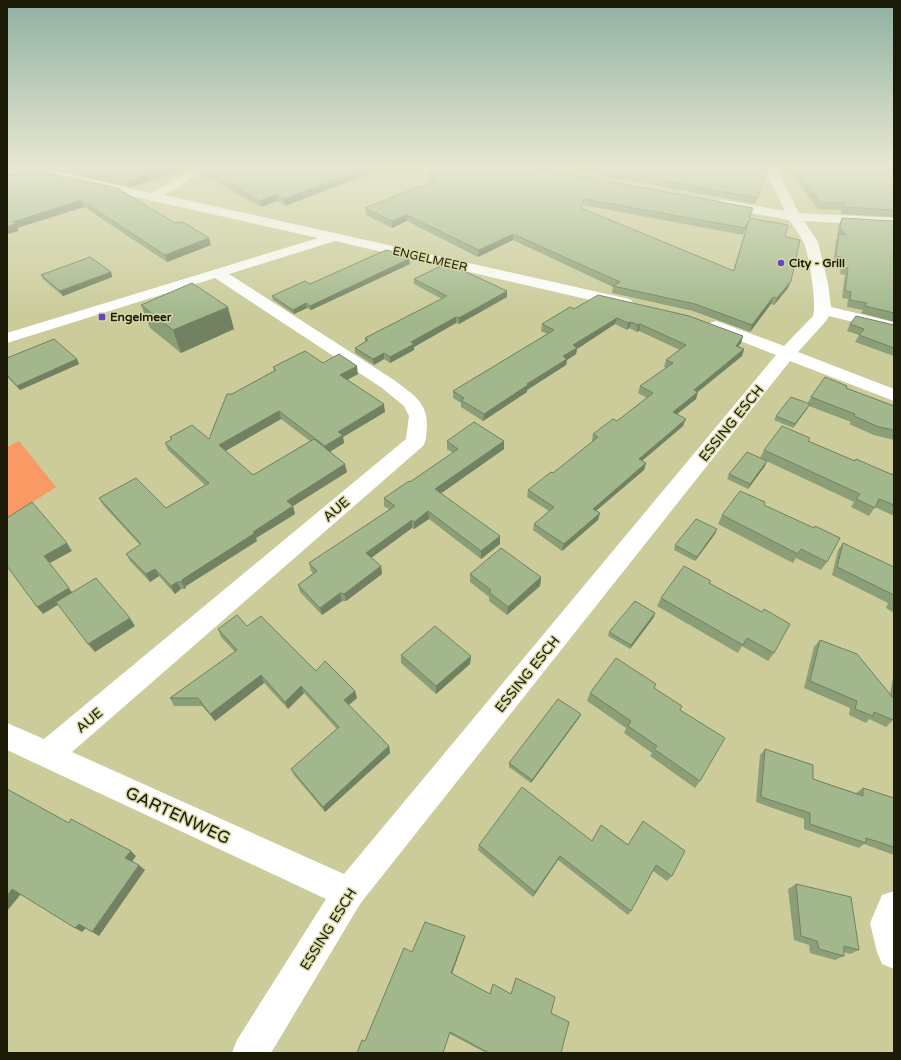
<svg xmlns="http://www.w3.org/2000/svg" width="901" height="1060" font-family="'Varela Round',sans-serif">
<rect width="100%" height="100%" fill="#cbcc9a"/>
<path fill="#f99a65" d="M19,441L56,487L7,519V447Z"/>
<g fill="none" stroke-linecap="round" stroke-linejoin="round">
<g fill="#fff" fill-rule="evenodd">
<path d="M198,166H213L164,195L625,298L631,300L633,303L631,306L625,308L335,241L229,274L394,380C412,394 428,402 427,427C426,434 427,440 423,446L72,752L344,874L776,355L710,329L708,326L710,323L716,321L722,323L784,346L813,316C817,305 809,252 803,241C799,234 794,227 789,220L718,207L717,204L718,201L723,200L785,211L763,166H775L799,213L894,218V226L804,221L818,242L828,283L831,307L894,322V332L829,316L826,321L798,352L894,389V401L790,361L360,904L271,1053H232L237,1040L326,899L7,750V723L44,739L406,439L409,416L404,406L382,388L215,278L7,343V333L318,238L42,176H26L7,180V172L26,168H42L151,193Z"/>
<path d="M894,891V969L882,964L877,952L870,923L882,895Z"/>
</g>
</g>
<g fill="#8b9e78" fill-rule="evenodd">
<path d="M7,166H194L191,168L130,187L42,167Z"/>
<path d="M203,166H390L285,206L277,201L261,207L202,174L200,168Z"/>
<path d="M426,166H526L750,218L785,237L791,281L788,288L774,305L771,304L750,332L693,311L612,293L613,287L513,240L478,257L407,221L392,228L366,215L365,208L432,182ZM583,205L743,235L747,226L733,271L582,209Z"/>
<path d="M552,166H767L766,176L755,204Z"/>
<path d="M776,166H894V217L841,214L842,210L818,209L790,172H780Z"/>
<path d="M7,175L211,245L167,262L84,207L17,228L19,231L7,234Z"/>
<path d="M842,218L894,221V322L861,313L863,310L847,307L848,299L842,298L845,275L840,274L841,264L833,263L836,241L838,236L837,235L839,224Z"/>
<path d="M410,264L311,310L307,308L294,314L273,300L272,296L310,284Z"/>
<path d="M111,272L112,277L63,296L43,279L41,275Z"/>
<path d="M414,279L507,297L459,324L456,323L414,347V350L390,363L384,359L374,365L355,353V348L365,342V338L442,299L414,284Z"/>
<path d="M141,305L234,329L181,353L150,328Z"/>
<path d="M574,309L743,336L741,343L738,346L744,349L742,356L698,392L696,399L677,414L683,426L642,461L646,463L644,470L596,511L600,513L598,520L562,551L533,530L534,524L549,511L527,497L528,490L553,473L592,442V441L593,434L617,421L647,398L638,393L640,386L666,368L664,367L666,360L680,350L639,331L637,332L629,328L627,330L615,324L577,349L576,354L567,360L566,365L527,390V392L483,421L461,407V403L453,398V391L547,334L541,331L542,324Z"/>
<path d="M850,324L894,325V356L855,342L859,335L847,331Z"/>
<path d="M7,358L77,359L79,364L20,390L7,377Z"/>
<path d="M323,363L358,374L347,380L385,412L343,437L344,443L330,452L347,472L293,506L295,514L256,538L257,541L186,586L185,589H181L175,594L159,576L150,582L130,561L126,554L140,545L103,505L99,498L166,508L205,485L168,450L165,443L171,440L170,437L209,439L232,394L274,371L273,367ZM281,419L310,441L253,475L225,451Z"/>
<path d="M846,388L894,406V440L874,435L849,424L851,422L809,406L807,409L793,428L774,420L776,416L807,404L811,397Z"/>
<path d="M447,441H504V449L441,493L500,544L481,559L429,519L414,529L412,528L371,558L381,566L382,574L346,601H342L322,615L300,592L298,585L313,573L311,571L309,563L390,510L384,506V498L410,482L453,453L447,449Z"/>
<path d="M808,441L855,461L892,474L894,471V516L875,507L869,516L851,507L854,502L760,458L764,450Z"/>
<path d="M765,466L748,489L727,479L729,474Z"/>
<path d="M764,505L827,562L821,570L796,558L793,563L718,524L722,515Z"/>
<path d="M715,534L695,561L674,550L675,545Z"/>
<path d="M843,543L894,567V613L886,608L888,603L832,575L838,550Z"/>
<path d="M470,574L541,577L540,586L507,615L489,601V597L470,582Z"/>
<path d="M711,581L709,584L774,653L768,661L742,646L738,653L657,606L661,598Z"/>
<path d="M654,617L630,649L608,636L609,632Z"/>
<path d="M247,626L316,671L355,691L357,698L349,705L389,746L390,753L325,812L294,775L291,769L337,729L304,693L288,709L264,683L215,721L202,706H174L170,698L235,652L221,637L218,629Z"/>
<path d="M820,640L890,694L893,678L894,677V716L893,720L886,727L869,719L866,723L849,715L850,708L804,688L814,647Z"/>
<path d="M401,655L471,656L470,664L436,694L401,663Z"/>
<path d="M656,684L654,688L680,710L700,781L695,788L650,756L652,753L624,733L626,728L587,701L590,693Z"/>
<path d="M581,714L579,718L531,783L509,767V763Z"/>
<path d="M765,749L813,779L856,793L863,788L894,798V855L864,844L859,848L804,829V819L756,802L760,755Z"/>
<path d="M601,825L672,876L667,881L653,871L631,911L628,915L558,860L533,897L478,850L479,845L592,841Z"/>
<path d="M796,884L859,950L850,954L844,952V956L835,960L810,953L809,945L794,940L788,889Z"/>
<path d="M465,936L464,940L452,974L490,994L511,993L516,978L551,1013L561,1053H486L450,1034L365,1041L412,952Z"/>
</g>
<g fill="#718162">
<path d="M7,166H26V167L7,170Z"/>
<path d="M175,166H194L191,168L130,187L128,180Z"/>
<path d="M373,166H390L285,206L284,199Z"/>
<path d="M276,195L277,201L261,207L260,201Z"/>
<path d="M81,200L84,207L17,228L19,231L7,234V227L13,222Z"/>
<path d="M407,215V221L392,228V221Z"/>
<path d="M513,234V240L478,257L479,250Z"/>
<path d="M209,238L211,245L167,262L165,255Z"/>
<path d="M409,259L410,264L311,310L310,306Z"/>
<path d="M111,272L112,277L63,296L60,291Z"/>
<path d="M791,281L788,288L774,305L777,298Z"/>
<path d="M507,291V297L459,324V318Z"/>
<path d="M773,297L771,304L750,332L752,325Z"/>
<path d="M306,303L307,308L294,314L293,310Z"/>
<path d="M228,307L234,329L181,353L173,330Z"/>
<path d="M456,317V323L414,347V350L390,363V357L411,342Z"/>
<path d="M617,318L615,324L577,349L576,354L567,360L566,365L527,390V392L483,421L484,414L527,384L563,356L573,345Z"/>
<path d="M631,322L629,328L627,330L628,323Z"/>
<path d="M640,324L639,331L637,332L638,325Z"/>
<path d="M743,336L741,343L734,352L736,346Z"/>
<path d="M744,349L742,356L691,397L694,390Z"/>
<path d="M384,353V359L374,365L373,359Z"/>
<path d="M77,359L79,364L20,390L17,386Z"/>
<path d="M357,366L358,374L341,383L340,375Z"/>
<path d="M698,392L696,399L671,419L673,412Z"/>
<path d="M384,404L385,412L343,437L344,443L326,454L325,446L338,432Z"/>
<path d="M810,404L807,409L793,428L795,424Z"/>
<path d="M279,411L281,419L222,453L219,445Z"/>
<path d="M686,419L683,426L637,465L639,459Z"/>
<path d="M504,441V449L436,497L435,489Z"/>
<path d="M767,461L765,466L748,489L750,484Z"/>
<path d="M646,463L644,470L591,515L593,509Z"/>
<path d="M345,464L347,472L293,506L295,514L256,538L257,541L186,586L185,589L181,582L183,579L253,532L287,501Z"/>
<path d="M428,511L429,519L414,529V522Z"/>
<path d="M600,513L598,520L562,551L564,544Z"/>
<path d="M412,520V528L367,561L366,553Z"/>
<path d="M717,529L715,534L695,561L697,557Z"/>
<path d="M500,536V544L481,559V551Z"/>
<path d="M67,543L72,551L50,563L44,556Z"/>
<path d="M381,566L382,574L346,601L344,594Z"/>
<path d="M155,569L159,576L150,582L146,574Z"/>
<path d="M541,577L540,586L507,615L508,607Z"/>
<path d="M177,582L181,589L175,594L171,586Z"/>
<path d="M69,588L74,595L43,614L37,607Z"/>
<path d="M340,593L342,601L322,615L320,608Z"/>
<path d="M655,613L654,617L630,649L631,645Z"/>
<path d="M130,618L135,626L95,652L88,644Z"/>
<path d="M471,656L470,664L436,694V686Z"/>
<path d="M261,675L264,683L215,721L210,714Z"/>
<path d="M301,686L304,693L288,709L285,702Z"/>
<path d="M355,691L357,698L346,707L344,700Z"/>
<path d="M581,714L579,718L531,783L532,780Z"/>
<path d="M389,746L390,753L325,812L323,807Z"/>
<path d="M131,851L136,856L131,863L125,858Z"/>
<path d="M560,856L558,860L533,897L535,892Z"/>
<path d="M139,865L145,870L99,936L92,932Z"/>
<path d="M12,889L21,894L7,911V896Z"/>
<path d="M79,924L86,928L82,932L75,928Z"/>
<path d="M465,936L464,940L451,976V973Z"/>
</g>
<g fill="#a2b88c" stroke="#718162" fill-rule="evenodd">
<path d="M66,166H175L128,180Z"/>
<path d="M203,166H373L284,199L276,195L260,201L200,168Z"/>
<path d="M429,166H526L753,208L749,218L788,225L785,237L800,240L791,281L777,298L773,297L752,325L695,304L613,286L620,282L513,234L479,250L407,215L392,221L365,208L434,181ZM584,199L745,228L749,220L734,271L581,208Z"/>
<path d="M586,166H767L768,170L757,198Z"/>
<path d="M793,166H894V210L844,207V203H821Z"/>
<path d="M23,171H39L117,188L175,223L183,222L209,238L165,255L81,200L13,222L16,224L7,227V175Z"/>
<path d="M842,218L894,221V313L865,306L867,303L850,300L851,292L845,291L848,268L843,267L844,258L836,256L839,234L846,235L840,228Z"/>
<path d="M386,250L407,255L409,259L310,306L306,303L293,310L272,296L305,281L310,284Z"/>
<path d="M90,257L111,272L60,291L41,275Z"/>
<path d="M447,263L507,291L459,318L456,317L411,342L414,344L390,357L384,353L373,359L355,348L368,340L365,338L447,296L414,279Z"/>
<path d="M192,283L228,307L173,330L141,305Z"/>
<path d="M598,295L689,316L743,336L736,346L744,349L694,390L698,392L673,412L686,419L639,459L646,463L593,509L600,513L564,544L534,524L554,507L528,490L551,472L553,473L598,437L593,434L613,419L617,421L653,393L640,386L673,363L666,360L686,345L640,324L638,325L631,322L628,323L617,318L573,345L577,348L563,356L567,359L527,384L528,385L484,414L461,400L464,398L453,391L554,330L542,324L570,307L574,309Z"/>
<path d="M856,316L894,325V348L859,335L864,329L850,324Z"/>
<path d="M54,339L77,359L17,386L7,375V358Z"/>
<path d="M305,351L323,363L339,354L357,366L340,375L384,404L338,432L343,435L325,446L279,411L219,445L253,475L314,439L345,464L287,501L293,506L253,532L255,533L183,579L181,582H177L171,586L155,569L146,574L126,554L141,544L99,498L136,478L166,508L209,483L165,443L172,439L170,437L192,425L209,439L227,394H232L276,370L273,367Z"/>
<path d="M825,377L847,386L846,388L894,406V430L879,427L854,416L855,414L811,397Z"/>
<path d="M791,397L810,404L795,424L776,416Z"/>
<path d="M474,422L504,441L435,489L500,536L481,551L428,511L414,522L412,520L366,553L381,566L344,594L340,593L320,608L298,585L317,571L309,563L395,506L384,498L409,481L410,482L458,449L447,441Z"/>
<path d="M782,426L810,438L808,441L855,461L856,459L893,475L894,473V505L879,499L875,508L856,499L860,494L764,450Z"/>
<path d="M747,452L767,461L750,484L729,474Z"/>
<path d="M740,491L765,502L764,505L814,528L815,526L840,538L827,562L801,549L798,554L722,515Z"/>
<path d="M32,502L67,543L44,556L69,588L37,607L7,566V518Z"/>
<path d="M696,519L717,529L697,557L675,545Z"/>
<path d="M843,543L894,567V595L837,567Z"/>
<path d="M501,548L541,577L508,607L489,592L491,590L470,574Z"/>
<path d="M684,566L711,581L709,583L762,612L764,609L790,624L774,653L747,638L743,645L661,598Z"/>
<path d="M96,578L130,618L88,644L56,602Z"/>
<path d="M635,601L655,613L631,645L609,632Z"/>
<path d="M237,615L247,626L261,616L316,671L325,661L355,691L344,700L389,746L323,807L291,769L339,727L301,686L285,702L261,675L210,714L198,698H170L237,650L218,629Z"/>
<path d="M435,626L471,656L436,686L401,655Z"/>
<path d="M820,640L857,654L894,699V716L893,720L874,712L873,716L855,709L857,701L810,681Z"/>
<path d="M616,658L656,684L654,688L682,706L680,710L725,738L700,781L654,749L657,746L628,726L631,721L590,693Z"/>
<path d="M558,699L581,714L532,780L509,763Z"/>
<path d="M765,749L813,765V779L863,796V788L894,798V847L866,838V843L810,824V813L761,797Z"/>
<path d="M522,787L592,841L601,825L628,845L643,821L685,851L672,876L656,865L631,911L560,856L535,892L479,845Z"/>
<path d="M7,789L69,823L71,819L131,851L125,858L139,865L92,932L79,924L75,928L12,889L7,896Z"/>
<path d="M796,884L851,897L859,950L844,946V956L819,949L817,941L801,936Z"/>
<path d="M425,922L465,936L451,973L490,994L493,984L511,994L516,978L555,997L551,1013L569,1022L561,1053H489L450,1032L443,1053H357L362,1040L365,1041L404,948L412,952Z"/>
</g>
<linearGradient id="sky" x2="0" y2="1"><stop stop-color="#8fb0a1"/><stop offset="0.53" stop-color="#e8e8d2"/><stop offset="1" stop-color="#e8e8d2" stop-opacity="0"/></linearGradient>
<rect width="901" height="315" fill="url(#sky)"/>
<g fill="#6347bf" stroke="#d8d9a7" stroke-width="1.5">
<circle cx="781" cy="263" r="4"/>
<rect x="98" y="313" width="8" height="8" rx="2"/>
</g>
<g text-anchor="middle" stroke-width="3" stroke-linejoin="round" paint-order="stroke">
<g font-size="12" fill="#1b1b08" stroke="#d8d9a7">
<text transform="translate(430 259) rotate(13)" y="4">ENGELMEER</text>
</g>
<g font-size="12" font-weight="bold" fill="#1b1b08" stroke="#d8d9a7" text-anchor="start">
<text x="789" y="267">City - Grill</text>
<text x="110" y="321">Engelmeer</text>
</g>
<g font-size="14" fill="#1b1b08" stroke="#d8d9a7">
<text transform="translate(731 423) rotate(-51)" y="5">ESSING ESCH</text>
<text transform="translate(336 509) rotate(-41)" y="5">AUE</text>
<text transform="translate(527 674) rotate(-51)" y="5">ESSING ESCH</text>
<text transform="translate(89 720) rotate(-40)" y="5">AUE</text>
<text transform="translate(328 929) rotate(-58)" y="5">ESSING ESCH</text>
</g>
<g font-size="17" fill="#1b1b08" stroke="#d8d9a7">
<text transform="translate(178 815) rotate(25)" y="6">GARTENWEG</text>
</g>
</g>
<rect width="901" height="1060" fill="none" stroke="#1b1b08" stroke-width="16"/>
</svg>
